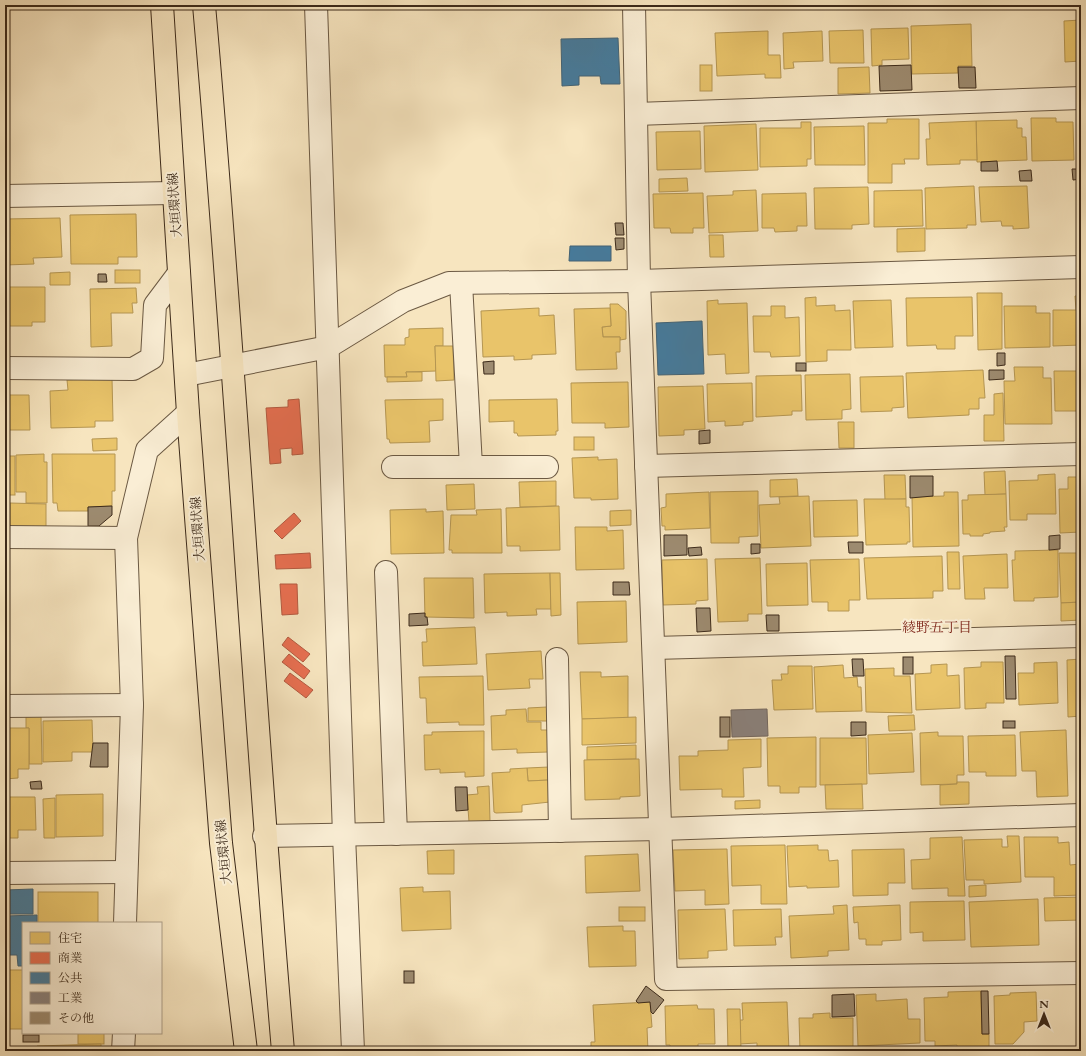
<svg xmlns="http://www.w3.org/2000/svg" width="1086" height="1056" font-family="Cardo,'Noto Serif JP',serif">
<rect width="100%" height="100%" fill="#f7e5bf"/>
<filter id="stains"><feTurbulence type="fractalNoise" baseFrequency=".005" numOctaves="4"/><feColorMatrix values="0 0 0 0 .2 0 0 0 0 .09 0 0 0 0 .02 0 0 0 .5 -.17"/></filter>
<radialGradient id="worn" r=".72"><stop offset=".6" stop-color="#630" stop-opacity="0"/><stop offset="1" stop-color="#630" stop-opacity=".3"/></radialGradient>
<g fill="#e9c46a" stroke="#b59652">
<rect x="737" y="5" width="28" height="3"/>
<path d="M1081,20V61L1065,62L1064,21Z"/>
<path d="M971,24L972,66H958V73L912,74L911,26Z"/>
<path d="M908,28L909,59L882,60V65L872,66L871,29Z"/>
<path d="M863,30L864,63H830L829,31Z"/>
<path d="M768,31V55H780L781,78H765V74L717,76L715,33Z"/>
<path d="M822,31L823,61L793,62L794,68L784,69L783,33Z"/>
<rect x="700" y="65" width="12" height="26"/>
<path d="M869,67L870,93L838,94V68Z"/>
<path d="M1031,118H1056V122H1073L1074,160L1032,161Z"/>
<path d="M887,119H919V159H904L905,164H892V183H868V123H887Z"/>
<path d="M1017,120V128H1022V137H1026L1027,160L977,162L976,121Z"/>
<path d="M976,121L977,160H960V164L927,165L926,139H930L929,123Z"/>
<path d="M801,122H811V159H807V166L760,167V128H801Z"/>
<path d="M756,124L758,170L705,172L704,126Z"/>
<path d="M864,126L865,165H815L814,127Z"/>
<path d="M700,131L701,169L657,170L656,132Z"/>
<path d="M687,178L688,191L659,192V179Z"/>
<path d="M974,186L976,225H967V228L926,229L925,188Z"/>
<path d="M1027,186L1029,228L1013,229V226H1002L1001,221L981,222L979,187Z"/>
<path d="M868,187L869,224L852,225V229H815L814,188Z"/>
<path d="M756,190L758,231L709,233L707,196L733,195V191Z"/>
<path d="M922,190L923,226L874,227V191Z"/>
<path d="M703,193L704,228H693V233H671L670,228H654L653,194Z"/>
<path d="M806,193L807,226H797V231L775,232L774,228H762V194Z"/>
<path d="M136,214L137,257H118V264H71L70,215Z"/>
<path d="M60,218L62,257L33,258L34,264L5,265V219Z"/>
<path d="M925,228V251L897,252V229Z"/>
<path d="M709,235H723L724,257H710Z"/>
<rect x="115" y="270" width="25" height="13"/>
<path d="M70,272V285H50V273Z"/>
<path d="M5,287H45V322H32V326H5Z"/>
<path d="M136,288L137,303H132L133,313H111L112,346L91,347L90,289Z"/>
<path d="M977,293H1002V349L978,350Z"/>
<path d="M1075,296H1081V345L1053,346V310H1076Z"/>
<path d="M816,297V306L835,305V311L850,310L851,350H827V361L806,362L805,298Z"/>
<path d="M972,297L973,336H955V349H937L936,345L907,346L906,298Z"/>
<path d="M718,300V304L747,303L749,373L726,374L725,354L708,355L707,301Z"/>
<path d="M891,300L893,347L855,348L853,301Z"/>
<path d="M610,304H618L626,311V339L620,340V337H603L602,327L611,326Z"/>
<path d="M771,306H785V318L799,317L800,356L771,357L770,352H754L753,316H771Z"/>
<path d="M1004,306H1036V313H1050V347L1005,348Z"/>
<path d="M539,308V316L554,315L556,354L532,355V359L514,360V356L483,357L481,311Z"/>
<path d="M610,308L611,326L602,327L603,337H620V352H616L617,369L576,370L574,309Z"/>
<path d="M443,328V346H435L436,371L406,372L407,377H385L384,345H405V338L409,337V329Z"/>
<path d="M435,346H453L454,380L436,381Z"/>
<path d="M1014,367H1043V378H1051L1052,424H1005L1004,381H1015Z"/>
<path d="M983,370L985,398H979V409H969V415L908,418L906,373Z"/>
<path d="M1054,371H1081V411H1055Z"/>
<path d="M406,372H422V381L387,382V377H407Z"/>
<path d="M850,374L851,409L842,410V419L806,420L805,375Z"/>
<path d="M801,375L802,411H792V415L756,417V376Z"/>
<path d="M903,376L904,407L892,408V411L861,412L860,377Z"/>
<path d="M112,378L113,421H95V427L51,428L50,391L68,390L67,380Z"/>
<path d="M628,382L629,427L605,428V423H572L571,383Z"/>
<path d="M752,383L753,421L743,422V425L725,426V421L708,422L707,384Z"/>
<path d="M703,386L705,429L684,430V435L659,436L658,387Z"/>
<path d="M1003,393L1004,441H984V415H994V394Z"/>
<path d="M5,395H29L30,430H5Z"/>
<path d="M443,399V420L429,421L430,442L390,443L389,439H387L385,400Z"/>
<path d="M557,399L558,431H556V435L518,436L517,433H514V421L489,422V400Z"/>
<path d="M838,422H854V448H839Z"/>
<rect x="574" y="437" width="20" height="13"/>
<path d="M117,438V450L93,451L92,439Z"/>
<path d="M44,454V462H47V503H26V492H16V455Z"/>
<path d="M52,454H115V491H112V506L88,507V511H58L57,503H53Z"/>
<rect x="5" y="456" width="10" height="39"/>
<path d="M598,457V460L617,459L618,499L591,500V498H574L572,458Z"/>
<path d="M1005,471L1006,494L985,495L984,472Z"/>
<path d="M1055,474L1056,514H1027V520H1010L1009,481L1038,480V475Z"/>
<path d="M884,475H905L906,499L885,500Z"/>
<path d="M1068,477H1081V532L1060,533L1059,489H1068Z"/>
<path d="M797,479L798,496L770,497V480Z"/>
<path d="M556,481V506L520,507L519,482Z"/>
<path d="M474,484L475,509L447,510L446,485Z"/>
<path d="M758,491V536L739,537V543H711L710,492Z"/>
<path d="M709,492L710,528L665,530V526H662L661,508L666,507V494Z"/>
<path d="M944,492H958L959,546L913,547L912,497L944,496Z"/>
<path d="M1006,494L1007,527H1004L1005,531L990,532V533L983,534V536H970V534H963L962,500H968V495Z"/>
<path d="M809,496L811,546L761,548L759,505L780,504L779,497Z"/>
<path d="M864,499H906V507H909L910,542H907V544L866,545Z"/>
<path d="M857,500L858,536L814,537L813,501Z"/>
<path d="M10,503L46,504V528H10Z"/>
<path d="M559,506L560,550L520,551V546H507L506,508Z"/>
<path d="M426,509V512L443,511L444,553L391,554L390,510Z"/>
<path d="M501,509L502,553H452V550H449L451,515H477L476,510Z"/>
<path d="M631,510V525L610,526V511Z"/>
<path d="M575,527H607V531L623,530L624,569L576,570Z"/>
<path d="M1058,550V597L1034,598V601H1014L1012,560H1015V551Z"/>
<path d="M947,552H959L960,589H948Z"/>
<path d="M1059,553H1081V602L1061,603Z"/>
<path d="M1007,554L1008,588H984L985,599H965L963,556Z"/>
<path d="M942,556L943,591H933V598L867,599L864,558Z"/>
<path d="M760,558L762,614H748V621L718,622L715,559Z"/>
<path d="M707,559L708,600L696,601V604L663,605L662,560Z"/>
<path d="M859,559L860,600H849V611H828V602H812L810,560Z"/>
<path d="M807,563L808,605L767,606L766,564Z"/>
<path d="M550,573L551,609H536L537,615L507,616V612L485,613L484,574Z"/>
<path d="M550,573H560L561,615L551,616Z"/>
<path d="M424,578H473L474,618L425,617Z"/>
<path d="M626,601L627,642L578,644L577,602Z"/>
<path d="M1081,602V620L1061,621V603Z"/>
<path d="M475,627L477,664L423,666L422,642H427L426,629Z"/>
<path d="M541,651L543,679H529L530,688L488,690L486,654Z"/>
<path d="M1081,659V716L1068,717L1067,660Z"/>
<path d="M981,662H1003L1004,703H986V708L965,709L964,668L981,667Z"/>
<path d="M1057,662L1058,703L1019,705L1018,673H1034V663Z"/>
<path d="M947,664V676L959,675L960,708L916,710L915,674L931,673V665Z"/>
<path d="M843,665L844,678L857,677L858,687H861L862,711L816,712L814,667Z"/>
<path d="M788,666H812L813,709L774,710L772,680H782L781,674H788Z"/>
<path d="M894,668V676H910L912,713L866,712L865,669Z"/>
<path d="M580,672H601V677L628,676V718L582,719Z"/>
<path d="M483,676L484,725H459V722L427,723L426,698H420L419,677Z"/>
<path d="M547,707V721H528V708Z"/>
<path d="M526,709L527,722H541V730H548V752L517,753V749L492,750L491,716L506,715V710Z"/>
<path d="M914,715L915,730L889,731L888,716Z"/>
<path d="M41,716L42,764H29V728H26V717Z"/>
<path d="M636,717V743L582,745V719Z"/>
<path d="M92,720L93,752H72V761L43,762V721Z"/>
<path d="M5,728H29V769H18V778L5,779Z"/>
<path d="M1066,730L1068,796L1037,797L1036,771H1022L1020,732Z"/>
<path d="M484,731V776L465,777V772L440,773V769L425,770L424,735H432V732Z"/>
<path d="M938,732V736H963L964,775H957V784L921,785L920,733Z"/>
<path d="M912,733L914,772L869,774L868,735Z"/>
<path d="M1015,735L1016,776H986V772H969L968,736Z"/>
<path d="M816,737V787H799V793H780V786H768L767,738Z"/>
<path d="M820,738H866L867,784L820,785Z"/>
<path d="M761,739V767L743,768L744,797H722V789L680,790L679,756H698V751L728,750V740Z"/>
<path d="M636,745V759L587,760V747Z"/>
<path d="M639,759L640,796L620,797V799L585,800L584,760Z"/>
<path d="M549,767V780L528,781L527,768Z"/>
<path d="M527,768L528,781L549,780L550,802L522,805V812L496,813L494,812L492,773L510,772V769Z"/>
<path d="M957,782H969V804L940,805V785L957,784Z"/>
<path d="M862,784L863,809H826L825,785Z"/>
<path d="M489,786L490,821L469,822L467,795L478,794L477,787Z"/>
<path d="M103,794V836L56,837V795Z"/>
<path d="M5,797H35L36,830H18V838H5Z"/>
<path d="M55,798V838H44L43,799Z"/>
<path d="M760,800V808L735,809V801Z"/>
<path d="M1007,836H1019L1021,882L984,884V880H966L964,840L1002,839V847H1008Z"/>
<path d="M962,837L965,896H948V888L912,889L911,860L930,859V838Z"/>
<path d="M1024,837H1058V843L1069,842L1070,865L1080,864L1081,895L1054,896V877H1025Z"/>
<path d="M785,845L787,904H761V885L732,886L731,846Z"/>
<path d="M818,845V850H828L829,861L838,860L839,887L807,888V886L789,887L787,846Z"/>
<path d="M727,849L729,904L705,905V890L675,891L673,850Z"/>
<path d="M904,849L905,883H888V895L853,896L852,850Z"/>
<path d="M454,850V874H428L427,851Z"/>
<path d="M638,854L640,891L586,893L585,856Z"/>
<path d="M986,885V896L969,897V886Z"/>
<path d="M423,887V892L450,891L451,929L402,931L400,888Z"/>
<rect x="38" y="892" width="60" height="31"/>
<path d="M1081,897V920L1045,921L1044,898Z"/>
<path d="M1038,899L1039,945L971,947L969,902Z"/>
<path d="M964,901L965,940L923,941V932L910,933V902Z"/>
<path d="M847,905L849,950L828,951V956L791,958L789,916L834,914L833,906Z"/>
<path d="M900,905L901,940L882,941V945H866V939H859L858,922L854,923L853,907Z"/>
<rect x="619" y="907" width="26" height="14"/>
<path d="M725,909L727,950L708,951V958L679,959L678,910Z"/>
<path d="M781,909L782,937H775L776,945L734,946L733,910Z"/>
<path d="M623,926V931H635L636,966L589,967L587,927Z"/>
<rect x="5" y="970" width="18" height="59"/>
<path d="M981,991L982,1034H989V1051H957V1045L935,1046V1041H925L924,998L948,997V992Z"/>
<path d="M1036,992L1037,1021L1024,1022V1032L1013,1044H995L994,996L1010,995V993Z"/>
<path d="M876,994V1001L907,999L908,1019H920V1043L858,1046L856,995Z"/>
<path d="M650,1002L652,1027L647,1028L648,1051H591V1042H595L593,1005Z"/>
<path d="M787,1002L789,1051H757V1043L739,1044V1020H743L742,1003Z"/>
<path d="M697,1005L698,1009H714L715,1044H698V1051H670V1045H666L665,1006Z"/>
<path d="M727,1009H740L741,1050L728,1051Z"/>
<path d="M830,1013V1018H853V1051H800L799,1018H813V1014Z"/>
<rect x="78" y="1033" width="26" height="11"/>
<path d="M101,1044V1051H37V1046Z"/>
<rect x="5" y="1049" width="31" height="2"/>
</g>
<g fill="#e76f51" stroke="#b45a40">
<path d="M299,399L303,454L292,455V448L280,449L281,463L270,464L266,408L288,407V400Z"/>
<path d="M294,513L301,521L282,539L274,531Z"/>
<path d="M310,553L311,568L276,569L275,555Z"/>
<path d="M280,584H297L298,614L282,615Z"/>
<path d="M288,637L310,654L303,662L282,645Z"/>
<path d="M289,654L310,671L304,679L282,662Z"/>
<path d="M290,673L313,690L306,698L284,681Z"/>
</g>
<g fill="#457b9d" stroke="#426376">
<path d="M618,38L620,84H601L600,76H579V85L562,86L561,39Z"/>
<path d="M570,246H611V261H569Z"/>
<path d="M702,321L704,374L658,375L656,323Z"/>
<path d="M33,889V914H5V890Z"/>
<path d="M37,915V923H23V966H18L17,955H5V916Z"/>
</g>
<path fill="#8a817c" stroke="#73675f" d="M767,709L768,736L732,737L731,710Z"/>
<g fill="#9d8b70" stroke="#3c2a1a">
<path d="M911,65L912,90L880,91L879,66Z"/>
<path d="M958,67H975L976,88H959Z"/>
<path d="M997,161L998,171H981V162Z"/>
<path d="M1072,169H1081V179L1073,180Z"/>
<path d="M1031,170L1032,181H1020L1019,171Z"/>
<path d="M615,223H623L624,235H616Z"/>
<path d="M615,238H624V249L616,250Z"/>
<path d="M98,274H106L107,282H98Z"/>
<path d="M997,353H1005V365L997,366Z"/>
<path d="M494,361V374H484L483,362Z"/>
<rect x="796" y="363" width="10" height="8"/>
<path d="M989,370H1004V379L989,380Z"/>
<path d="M710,430V443L699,444V431Z"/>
<path d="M910,476H933V496L910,498Z"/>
<path d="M112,506V515L99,526H88V507Z"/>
<path d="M664,535H687V555L664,556Z"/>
<path d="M1060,535V549L1049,550V536Z"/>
<path d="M848,542H863V553H849Z"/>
<path d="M751,544H760V553L751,554Z"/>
<path d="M701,547L702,555L689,556L688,548Z"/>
<path d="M613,582H629L630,595H613Z"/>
<path d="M696,608H710L711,631L697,632Z"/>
<path d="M425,613V617H427L428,625L409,626V614Z"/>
<path d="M766,615H779V631H767Z"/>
<path d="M1005,656H1015L1016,699H1006Z"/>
<rect x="903" y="657" width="10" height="17"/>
<path d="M852,659H863L864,676H853Z"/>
<rect x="720" y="717" width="10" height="20"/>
<rect x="1003" y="721" width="12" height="7"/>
<path d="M851,722H866V735L851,736Z"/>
<path d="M93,743H108V767H90Z"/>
<path d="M41,781L42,789H31L30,782Z"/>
<path d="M455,787H467L468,810L456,811Z"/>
<rect x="404" y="971" width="10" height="12"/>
<path d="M646,986L664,1000L653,1014L651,1012L650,1002L638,1003L636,1001Z"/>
<path d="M981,991H988L989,1034H982Z"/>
<path d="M854,994L855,1016L832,1017V995Z"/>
<rect x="23" y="1035" width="16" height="7"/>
</g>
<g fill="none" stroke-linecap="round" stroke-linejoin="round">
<g stroke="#6b5943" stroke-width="24">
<g id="minor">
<path d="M316,5L344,835L353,1051"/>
<path d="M634,5L639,281L666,979L1081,973"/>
<path d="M636,114L1081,98"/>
<path d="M5,196L173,193"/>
<path d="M461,283L471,466"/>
<path d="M5,368L133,369L152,358L155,305L179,273"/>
<path d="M186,375L328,347L403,301L449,283L639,281L1081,267"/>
<path d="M646,466L1081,454"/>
<path d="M393,467H547"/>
<path d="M5,537L126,538"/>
<path d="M386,572L396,834"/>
<path d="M654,648L1081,636"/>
<path d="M557,659L560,831"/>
<path d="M5,706L132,705"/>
<path d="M264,836L661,829L1081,815"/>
<path d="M5,873L126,872"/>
<path d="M125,923L132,705L126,538L147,450L188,413"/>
<path d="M123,1051L124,1033"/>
</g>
</g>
<g stroke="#3c2a1a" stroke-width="24">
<g id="primary">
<path d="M162,5L188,413L221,843L246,1051"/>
<path d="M204,5C235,353 253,703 283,1051"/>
</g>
</g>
<use href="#minor" stroke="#faeed5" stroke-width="22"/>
<use href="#primary" stroke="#f7e5bf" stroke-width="22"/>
</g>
<g text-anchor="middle" stroke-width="4" stroke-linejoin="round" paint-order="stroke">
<g font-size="13" fill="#3c2a1a" stroke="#faeed5">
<text transform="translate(174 205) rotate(-94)" y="5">大垣環状線</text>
<text transform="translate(197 529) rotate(-94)" y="5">大垣環状線</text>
<text transform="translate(223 852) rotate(-96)" y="5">大垣環状線</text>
</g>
<g font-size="14" fill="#7a1f14" stroke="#faeed5">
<text x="937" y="632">綾野五丁目</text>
</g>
</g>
<rect width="1086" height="1056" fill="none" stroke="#f7e5bf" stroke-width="20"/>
<rect x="6" y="6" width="1074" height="1044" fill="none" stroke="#3c2a1a" stroke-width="2"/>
<rect x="10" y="10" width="1066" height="1036" fill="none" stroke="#3c2a1a"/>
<rect x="22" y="922" width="140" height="112" fill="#faeed5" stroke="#aea08a"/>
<rect x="30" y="932" width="20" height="12" fill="#e9c46a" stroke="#aea08a"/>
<text x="58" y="942" font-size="12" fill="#3c2a1a">住宅</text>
<rect x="30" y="952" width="20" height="12" fill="#e76f51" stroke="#aea08a"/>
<text x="58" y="962" font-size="12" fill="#3c2a1a">商業</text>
<rect x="30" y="972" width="20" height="12" fill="#457b9d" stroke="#aea08a"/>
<text x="58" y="982" font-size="12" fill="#3c2a1a">公共</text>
<rect x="30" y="992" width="20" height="12" fill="#8a817c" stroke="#aea08a"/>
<text x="58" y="1002" font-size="12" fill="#3c2a1a">工業</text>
<rect x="30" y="1012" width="20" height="12" fill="#9d8b70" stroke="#aea08a"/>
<text x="58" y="1022" font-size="12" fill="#3c2a1a">その他</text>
<g transform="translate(1044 1014)" stroke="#faeed5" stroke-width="3" paint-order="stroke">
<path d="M0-3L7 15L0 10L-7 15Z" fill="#3c2a1a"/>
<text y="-6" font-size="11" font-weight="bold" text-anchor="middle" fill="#3c2a1a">N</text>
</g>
<rect width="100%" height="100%" filter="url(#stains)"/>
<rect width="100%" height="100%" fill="url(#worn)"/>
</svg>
